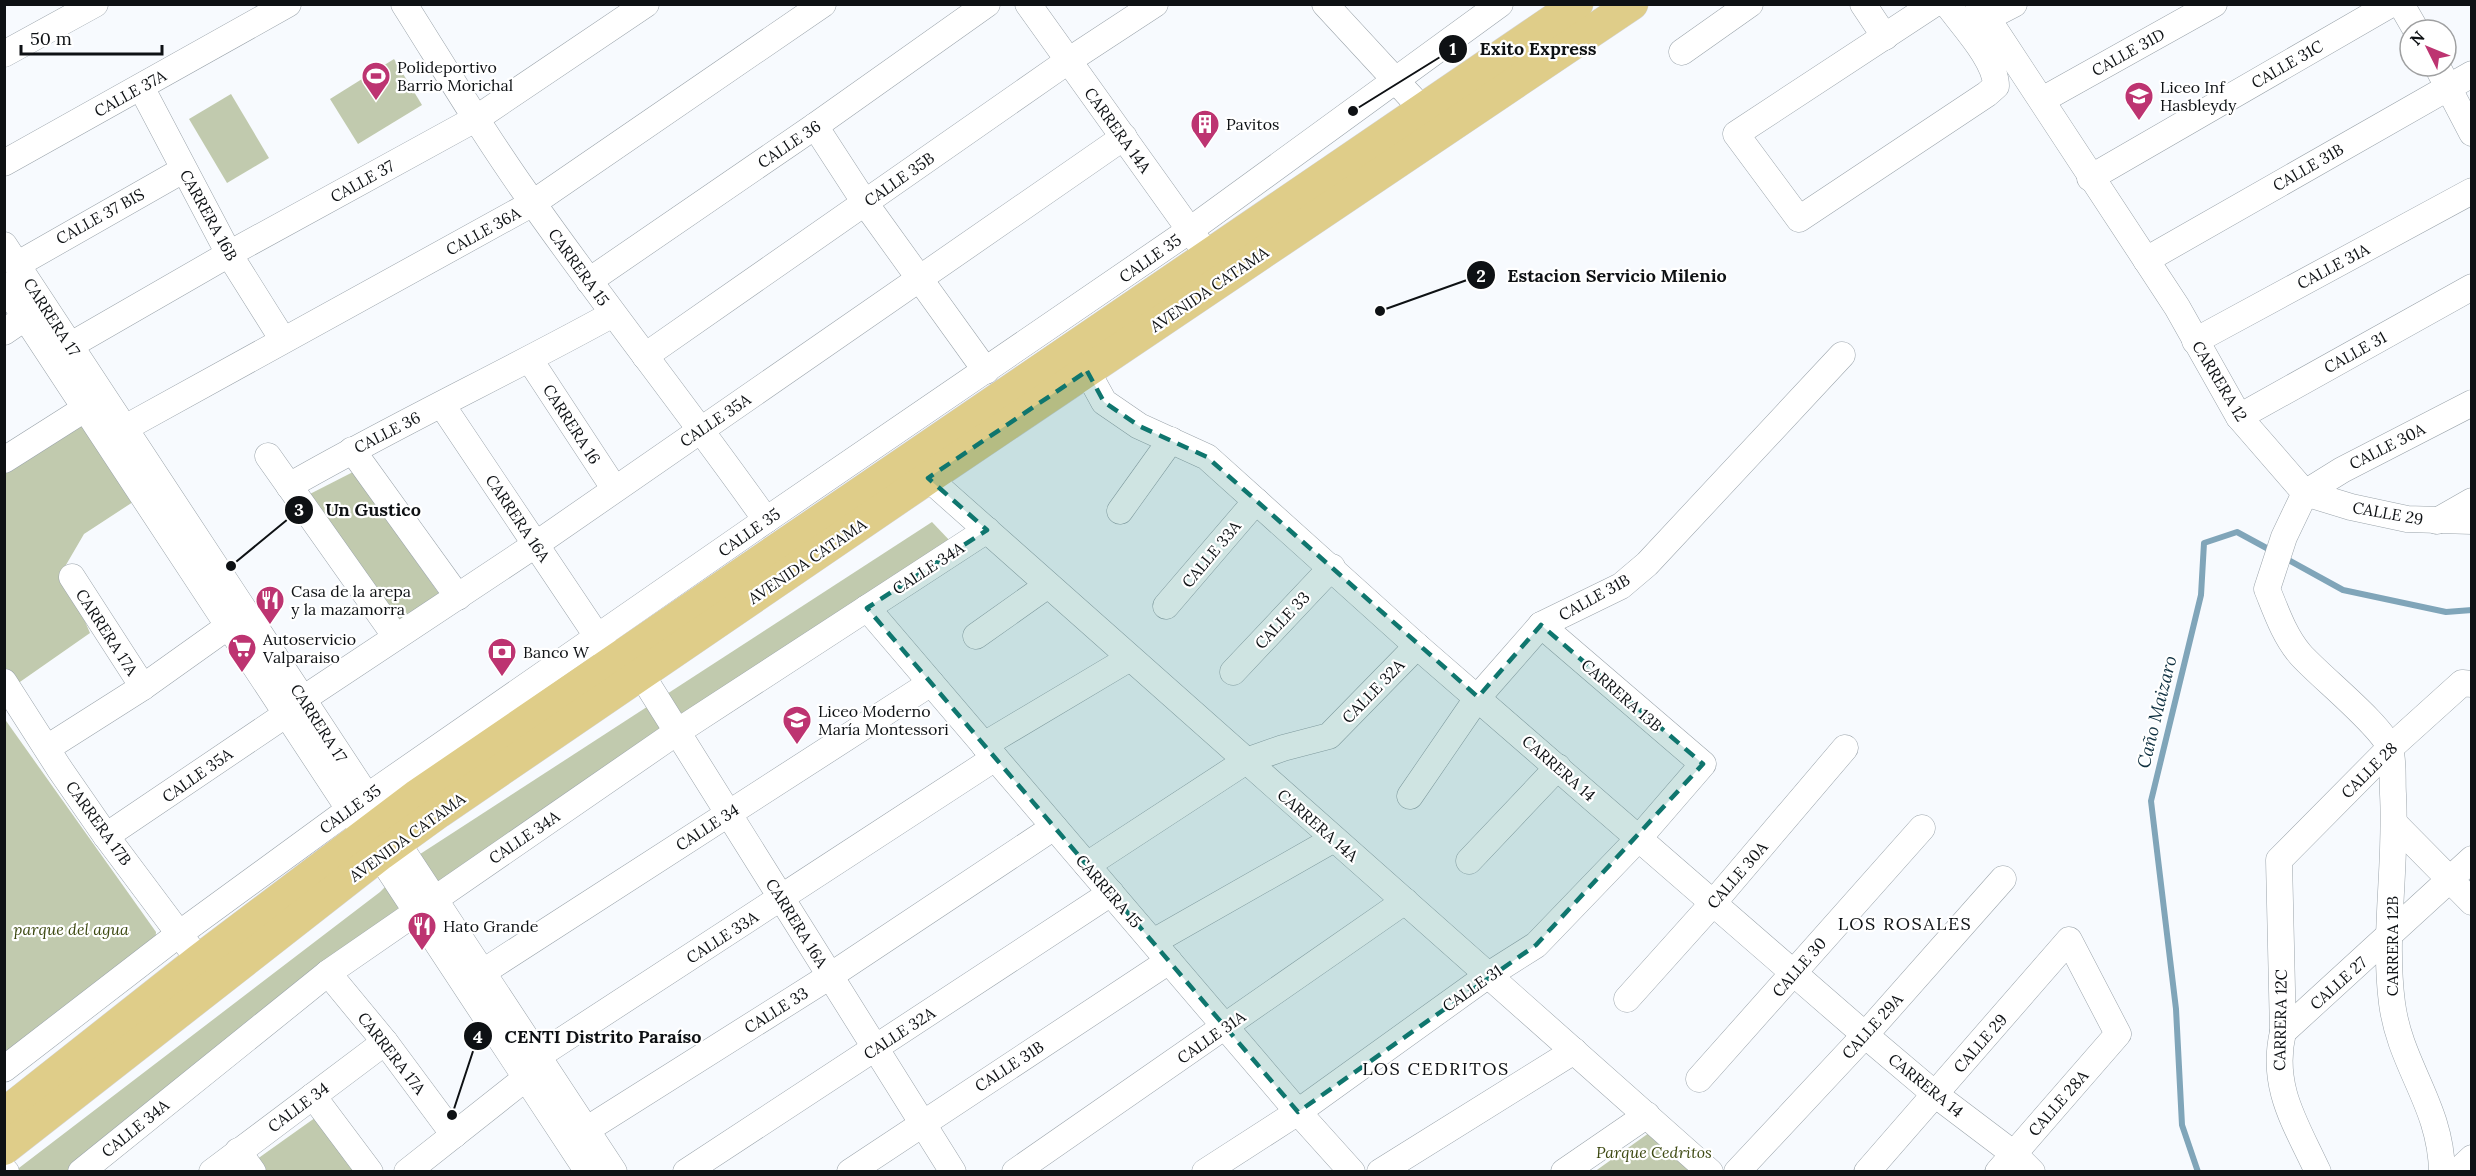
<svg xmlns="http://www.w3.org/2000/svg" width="2476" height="1176" font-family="Lora,serif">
<rect width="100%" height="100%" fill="#f7fafe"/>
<g fill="#c1caae">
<path d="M394,59L422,105L358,144L330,99Z"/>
<path d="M231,94L269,158L227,183L189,119Z"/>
<path d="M85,415L136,500L84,534L63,570L90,633L17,684L5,667L4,467Z"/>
<path d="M353,472L440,595L396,622L304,497Z"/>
<path d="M932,522L952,543L434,886L414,858Z"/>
<path d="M4,718L156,932L155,949L4,1067Z"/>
<path d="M388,884L400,907L69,1171H15L380,892Z"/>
<path d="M319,1115L361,1171H261L253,1162Z"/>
<path d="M1656,1128L1706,1172H1594Z"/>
</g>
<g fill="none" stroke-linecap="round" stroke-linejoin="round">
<g stroke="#80a5b9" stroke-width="6">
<path d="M2283,557L2343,590L2446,612L2472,610"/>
<path d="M2198,1172L2182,1125L2176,1009L2151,801L2201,595L2204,543L2237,532L2272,551"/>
</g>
<g stroke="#9ba4ab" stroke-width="27">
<g id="minor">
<path d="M404,4C447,72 488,141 535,206C610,312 691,414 766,520"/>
<path d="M1028,4L1199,243"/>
<path d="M1325,4L1422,109"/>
<path d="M1863,4L1885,37"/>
<path d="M1934,4L1736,134L1799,219L1987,94L1996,86C1996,60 1962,25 1947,4"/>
<path d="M1978,4L2177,307L2239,417L2305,493"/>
<path d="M2401,4L2416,30"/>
<path d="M1987,18L2014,4"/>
<path d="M1682,52L1750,4"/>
<path d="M4,54L95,4"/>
<path d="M2437,66L2472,133"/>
<path d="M141,87L229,254L283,340"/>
<path d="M2042,100L2214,4"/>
<path d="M815,126L865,203L986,371"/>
<path d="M4,163L288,4"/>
<path d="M2090,178L2391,4"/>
<path d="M4,245L614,1172"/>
<path d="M2146,260L2472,74"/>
<path d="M18,264L183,170"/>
<path d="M589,281L815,126L987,4"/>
<path d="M4,285L588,1172"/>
<path d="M4,332L26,317"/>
<path d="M2195,341L2472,191"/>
<path d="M71,345L229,254L477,118L646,4"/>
<path d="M645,356L1068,61L1155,4"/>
<path d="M530,360L614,488"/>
<path d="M1087,371L1104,402L1139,426L1207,457L1417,646L1865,1035L1936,1095L2014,1154L2032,1172"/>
<path d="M442,405L607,651"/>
<path d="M2239,417L2472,287"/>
<path d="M125,428L533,203L823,4"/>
<path d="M352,450L458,597"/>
<path d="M268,456L396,637"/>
<path d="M4,460L86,408"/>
<path d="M928,478L1710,1172"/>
<path d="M289,486C395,425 506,373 613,314"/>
<path d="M2305,493L2351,507L2407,519L2472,521"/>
<path d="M1120,511L1171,440"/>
<path d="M2437,521L2472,501"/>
<path d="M72,577L143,687"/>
<path d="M1166,606L1256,501"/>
<path d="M867,608L1298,1112L1352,1172"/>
<path d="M976,636L1048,585"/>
<path d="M1233,672L1332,567"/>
<path d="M641,674L953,1172"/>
<path d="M4,682L59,768L106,836L189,947"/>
<path d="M303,699L535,545L1124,137"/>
<path d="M984,745L1130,658"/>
<path d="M47,748L143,687L230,625"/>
<path d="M1410,796L1478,697L1541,625L1621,586L1647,564L1842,355"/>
<path d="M2395,824L2472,902"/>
<path d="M106,836L288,713"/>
<path d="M1469,861L1558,767"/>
<path d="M1087,865L1246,761L1283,748L1329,736L1417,646"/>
<path d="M1153,942L1334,839"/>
<path d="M483,972L931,683"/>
<path d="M328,973L385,1042L454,1135"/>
<path d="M1627,999L1714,902L1845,748"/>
<path d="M2283,1032L2472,859"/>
<path d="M538,1056L995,758"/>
<path d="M4,1069L179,934L368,796L766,520L1190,230L1500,4"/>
<path d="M1699,1079L1922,828"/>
<path d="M313,1096L370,1172"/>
<path d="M586,1130L830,976L1054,827"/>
<path d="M238,1151L253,1172"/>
<path d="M4,1170L6,1172"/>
<path d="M81,1172L328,973L677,732L987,530"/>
<path d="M212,1172L385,1042"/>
<path d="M407,1172L527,1077"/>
<path d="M686,1172L1111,893"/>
<path d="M850,1172L1169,961"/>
<path d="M1015,1172L1405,901"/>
<path d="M1205,1172L1298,1112L1487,976L1536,945L1639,838L1703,764L1541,625"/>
<path d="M1380,1172L1574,1051"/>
<path d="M1564,1172L1647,1115"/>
<path d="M1737,1172L1865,1035L2003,879"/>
<path d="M1867,1172L2069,940L2118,1034L1998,1172"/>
<path d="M2318,1172C2296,1124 2270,1087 2283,1032L2279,860L2390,748L2462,683L2472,684"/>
<path d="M2442,1172C2441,1105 2400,1066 2392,1003C2383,934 2397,864 2393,794C2392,780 2394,762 2390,749C2384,727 2318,675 2300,654C2284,635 2276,611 2267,589L2284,537L2305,493L2342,470L2472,403"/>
<path d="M2457,1172L2472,1158"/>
</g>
</g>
<g stroke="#d4d4d5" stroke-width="33">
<g id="major">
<path d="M4,1114L199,960L416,796L1577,4"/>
<path d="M4,1149L381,854L439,812L928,478L1632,4"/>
</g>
</g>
<use href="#minor" stroke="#fff" stroke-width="26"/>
<use href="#major" stroke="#dfcd89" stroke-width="32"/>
</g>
<path fill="#0f766e" fill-opacity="0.2" stroke="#0f766e" stroke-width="4.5" stroke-dasharray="12 8" stroke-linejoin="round" d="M1087,371L1104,402L1139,426L1207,457L1478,697L1541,625L1703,764L1536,945L1298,1112L867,608L987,530L928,478Z"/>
<defs>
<g id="stadium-pin" transform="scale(1.5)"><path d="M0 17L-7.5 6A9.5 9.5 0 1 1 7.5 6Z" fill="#bd3471" stroke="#fff"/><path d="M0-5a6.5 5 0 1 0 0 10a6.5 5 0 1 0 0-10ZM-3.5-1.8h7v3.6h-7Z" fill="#fff"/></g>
<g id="school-pin" transform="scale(1.5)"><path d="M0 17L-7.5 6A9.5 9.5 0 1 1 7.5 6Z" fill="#bd3471" stroke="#fff"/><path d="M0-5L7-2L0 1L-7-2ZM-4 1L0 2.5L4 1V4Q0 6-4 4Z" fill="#fff"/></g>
<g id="building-pin" transform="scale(1.5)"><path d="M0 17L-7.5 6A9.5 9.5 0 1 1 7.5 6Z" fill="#bd3471" stroke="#fff"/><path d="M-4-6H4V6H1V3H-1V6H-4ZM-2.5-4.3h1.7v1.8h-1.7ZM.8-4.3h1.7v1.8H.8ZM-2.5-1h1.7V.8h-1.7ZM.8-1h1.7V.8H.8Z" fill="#fff"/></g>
<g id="restaurant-pin" transform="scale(1.5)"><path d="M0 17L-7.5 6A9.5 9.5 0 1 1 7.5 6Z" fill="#bd3471" stroke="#fff"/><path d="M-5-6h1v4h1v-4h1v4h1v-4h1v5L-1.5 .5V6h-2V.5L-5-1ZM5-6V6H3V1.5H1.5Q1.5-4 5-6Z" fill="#fff"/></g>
<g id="supermarket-pin" transform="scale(1.5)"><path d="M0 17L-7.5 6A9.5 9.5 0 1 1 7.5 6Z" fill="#bd3471" stroke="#fff"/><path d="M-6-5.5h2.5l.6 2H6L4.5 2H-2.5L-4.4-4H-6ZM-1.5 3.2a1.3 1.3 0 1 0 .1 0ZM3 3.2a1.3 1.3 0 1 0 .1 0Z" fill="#fff"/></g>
<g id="bank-pin" transform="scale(1.5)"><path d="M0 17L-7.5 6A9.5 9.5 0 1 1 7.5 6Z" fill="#bd3471" stroke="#fff"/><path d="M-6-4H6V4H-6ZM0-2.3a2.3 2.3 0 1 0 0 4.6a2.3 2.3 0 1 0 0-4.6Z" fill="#fff"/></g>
</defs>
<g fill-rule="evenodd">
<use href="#stadium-pin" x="376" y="76"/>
<use href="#school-pin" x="2139" y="96"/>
<use href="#building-pin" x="1205" y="124"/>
<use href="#restaurant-pin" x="270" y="600"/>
<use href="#supermarket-pin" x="242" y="648"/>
<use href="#bank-pin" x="502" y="652"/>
<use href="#school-pin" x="797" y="720"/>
<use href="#restaurant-pin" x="422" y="926"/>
</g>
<g text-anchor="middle" stroke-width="4.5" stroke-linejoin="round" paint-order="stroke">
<g font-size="16" fill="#0e1114" stroke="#fff">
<text transform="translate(2128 52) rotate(-29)" y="6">CALLE 31D</text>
<text transform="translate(2287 64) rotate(-30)" y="6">CALLE 31C</text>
<text transform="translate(130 93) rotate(-29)" y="6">CALLE 37A</text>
<text transform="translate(1118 130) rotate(54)" y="6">CARRERA 14A</text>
<text transform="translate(789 144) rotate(-34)" y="6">CALLE 36</text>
<text transform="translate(2308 167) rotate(-30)" y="6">CALLE 31B</text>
<text transform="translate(899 179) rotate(-35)" y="6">CALLE 35B</text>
<text transform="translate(362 181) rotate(-29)" y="6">CALLE 37</text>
<text transform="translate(209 215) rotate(61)" y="6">CARRERA 16B</text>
<text transform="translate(100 216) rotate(-29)" y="6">CALLE 37 BIS</text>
<text transform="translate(483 231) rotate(-29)" y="6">CALLE 36A</text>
<text transform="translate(1150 258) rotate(-35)" y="6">CALLE 35</text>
<text transform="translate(2333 266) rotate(-28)" y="6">CALLE 31A</text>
<text transform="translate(579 267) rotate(54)" y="6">CARRERA 15</text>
<text transform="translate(1209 289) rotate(-34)" y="6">AVENIDA CATAMA</text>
<text transform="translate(52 317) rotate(57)" y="6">CARRERA 17</text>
<text transform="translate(2355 352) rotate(-29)" y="6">CALLE 31</text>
<text transform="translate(2220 381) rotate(59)" y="6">CARRERA 12</text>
<text transform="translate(715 420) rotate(-34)" y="6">CALLE 35A</text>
<text transform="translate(572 424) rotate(57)" y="6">CARRERA 16</text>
<text transform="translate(387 432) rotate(-27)" y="6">CALLE 36</text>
<text transform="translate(2387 446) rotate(-27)" y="6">CALLE 30A</text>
<text transform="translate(2388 513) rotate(10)" y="6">CALLE 29</text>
<text transform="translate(518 518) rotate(56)" y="6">CARRERA 16A</text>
<text transform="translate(749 532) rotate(-35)" y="6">CALLE 35</text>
<text transform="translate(1211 554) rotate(-50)" y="6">CALLE 33A</text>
<text transform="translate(807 561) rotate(-34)" y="6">AVENIDA CATAMA</text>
<text transform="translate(928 568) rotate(-33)" y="6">CALLE 34A</text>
<text transform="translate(1594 597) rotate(-29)" y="6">CALLE 31B</text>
<text transform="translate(1282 620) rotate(-47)" y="6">CALLE 33</text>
<text transform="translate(107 632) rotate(57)" y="6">CARRERA 17A</text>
<text transform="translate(1373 691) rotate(-46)" y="6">CALLE 32A</text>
<text transform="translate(1622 695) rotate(41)" y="6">CARRERA 13B</text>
<text transform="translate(319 723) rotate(57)" y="6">CARRERA 17</text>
<text transform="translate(1559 768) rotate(41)" y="6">CARRERA 14</text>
<text transform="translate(2369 770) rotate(-45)" y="6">CALLE 28</text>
<text transform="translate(197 775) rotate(-35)" y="6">CALLE 35A</text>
<text transform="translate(350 809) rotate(-36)" y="6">CALLE 35</text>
<text transform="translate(99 823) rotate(54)" y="6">CARRERA 17B</text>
<text transform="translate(1318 825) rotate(41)" y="6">CARRERA 14A</text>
<text transform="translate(707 827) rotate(-33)" y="6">CALLE 34</text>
<text transform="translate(407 837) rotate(-36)" y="6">AVENIDA CATAMA</text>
<text transform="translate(524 837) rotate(-34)" y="6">CALLE 34A</text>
<text transform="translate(1737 875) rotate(-49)" y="6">CALLE 30A</text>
<text transform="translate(1109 891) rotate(49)" y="6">CARRERA 15</text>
<text transform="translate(797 923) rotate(58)" y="6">CARRERA 16A</text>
<text transform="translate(722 937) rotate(-33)" y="6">CALLE 33A</text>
<text transform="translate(2392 946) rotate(-90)" y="6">CARRERA 12B</text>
<text transform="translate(1799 967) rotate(-49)" y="6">CALLE 30</text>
<text transform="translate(2338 983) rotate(-42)" y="6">CALLE 27</text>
<text transform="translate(1472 988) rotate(-35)" y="6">CALLE 31</text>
<text transform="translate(776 1010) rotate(-32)" y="6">CALLE 33</text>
<text transform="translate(2280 1020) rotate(-89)" y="6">CARRERA 12C</text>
<text transform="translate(1872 1026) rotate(-48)" y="6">CALLE 29A</text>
<text transform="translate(899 1033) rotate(-33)" y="6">CALLE 32A</text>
<text transform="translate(1211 1037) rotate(-35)" y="6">CALLE 31A</text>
<text transform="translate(1980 1043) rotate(-49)" y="6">CALLE 29</text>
<text transform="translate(392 1053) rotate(52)" y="6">CARRERA 17A</text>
<text transform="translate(1009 1066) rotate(-33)" y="6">CALLE 31B</text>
<text transform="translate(1926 1085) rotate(39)" y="6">CARRERA 14</text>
<text transform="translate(2058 1103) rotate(-49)" y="6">CALLE 28A</text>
<text transform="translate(298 1107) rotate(-37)" y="6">CALLE 34</text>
<text transform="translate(135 1128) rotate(-39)" y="6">CALLE 34A</text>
</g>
<g font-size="16" fill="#0e1114" stroke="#fff" text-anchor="start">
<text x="397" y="73">Polideportivo<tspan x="397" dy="18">Barrio Morichal</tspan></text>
<text x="2160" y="93">Liceo Inf<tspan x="2160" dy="18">Hasbleydy</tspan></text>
<text x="1226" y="130">Pavitos</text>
<text x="291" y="597">Casa de la arepa<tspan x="291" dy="18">y la mazamorra</tspan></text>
<text x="263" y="645">Autoservicio<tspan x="263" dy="18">Valparaiso</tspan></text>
<text x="523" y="658">Banco W</text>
<text x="818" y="717">Liceo Moderno<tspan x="818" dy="18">María Montessori</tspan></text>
<text x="443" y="932">Hato Grande</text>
</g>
<g font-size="16" font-style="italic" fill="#3d4911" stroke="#fff">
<text x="71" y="935">parque del agua</text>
<text x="1654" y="1158">Parque Cedritos</text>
</g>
<g font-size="18" font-style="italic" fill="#0f3040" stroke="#fff">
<text transform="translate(2157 712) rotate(-76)" y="6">Caño Maizaro</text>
</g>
<g font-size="18" letter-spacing="1.5" fill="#0e1114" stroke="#fff">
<text x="1905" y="930">LOS ROSALES</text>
<text x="1436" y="1075">LOS CEDRITOS</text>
</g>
</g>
<path fill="none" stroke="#0e1114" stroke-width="2" d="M1353 111L1453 49M1380 311L1481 275M231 566L299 510M452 1115L478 1036"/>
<g fill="#0e1114" stroke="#fff" stroke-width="2">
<circle cx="1353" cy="111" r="6"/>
<circle cx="1380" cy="311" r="6"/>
<circle cx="231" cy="566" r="6"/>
<circle cx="452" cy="1115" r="6"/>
<circle cx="1453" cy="49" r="15"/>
<circle cx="1481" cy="275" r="15"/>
<circle cx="299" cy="510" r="15"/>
<circle cx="478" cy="1036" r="15"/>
</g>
<g font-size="18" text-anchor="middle" font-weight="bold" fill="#fff">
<text x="1453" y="55">1</text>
<text x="1481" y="282">2</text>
<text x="299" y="516">3</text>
<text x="478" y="1043">4</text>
</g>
<g font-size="18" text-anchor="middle" font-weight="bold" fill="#0e1114" stroke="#fff" stroke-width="4.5" stroke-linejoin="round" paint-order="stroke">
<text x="1538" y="55">Exito Express</text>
<text x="1617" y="282">Estacion Servicio Milenio</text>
<text x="373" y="516">Un Gustico</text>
<text x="603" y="1043">CENTI Distrito Paraíso</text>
</g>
<rect width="2476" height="1176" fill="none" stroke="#0e1114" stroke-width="12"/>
<g transform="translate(2428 48) rotate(313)"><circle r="28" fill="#ffffff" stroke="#9fa0a1" stroke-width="1.5"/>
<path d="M0-4.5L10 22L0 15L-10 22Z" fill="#bd3471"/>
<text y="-9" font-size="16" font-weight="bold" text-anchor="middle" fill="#0e1114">N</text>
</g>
<path d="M21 45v9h141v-9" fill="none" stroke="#0e1114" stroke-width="3"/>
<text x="30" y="45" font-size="18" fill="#0e1114" stroke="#ffffff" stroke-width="4.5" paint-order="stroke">50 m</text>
</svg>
